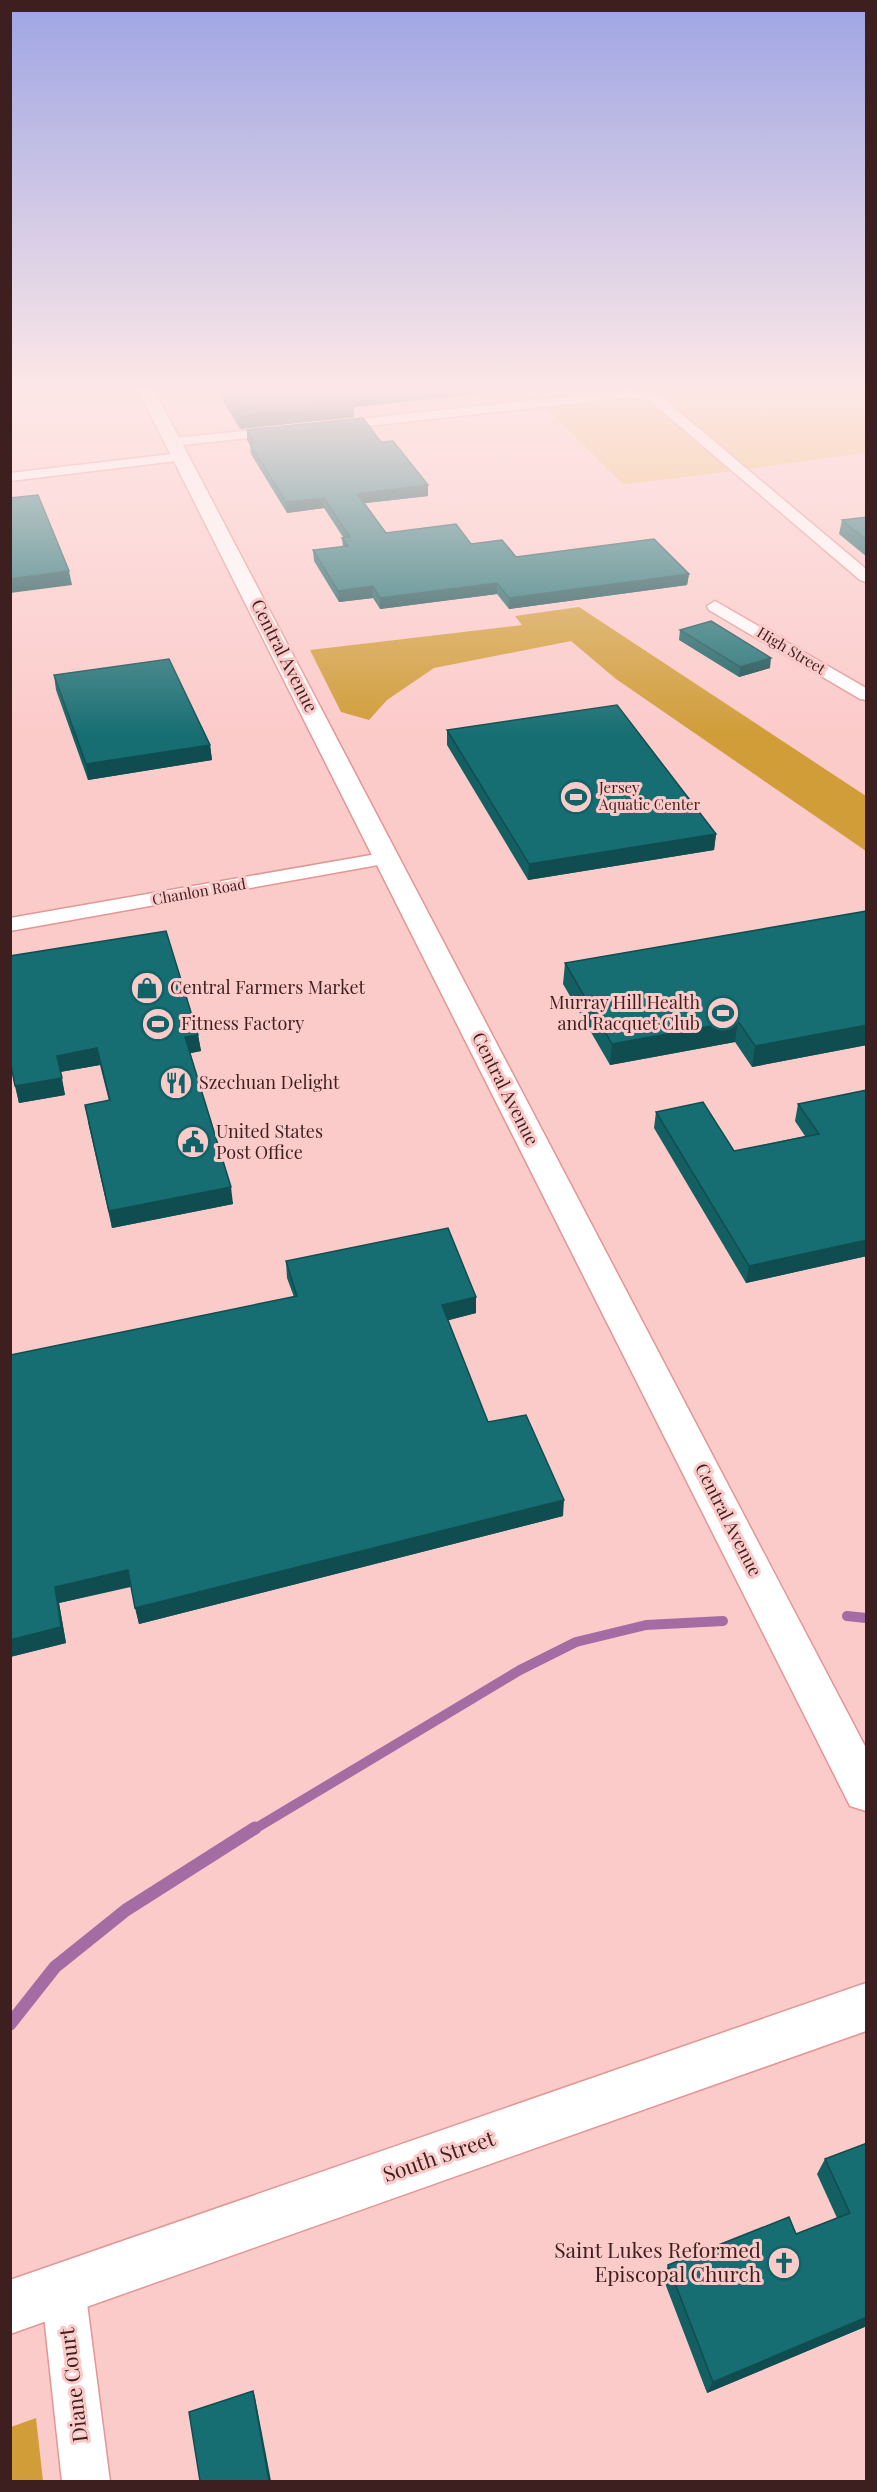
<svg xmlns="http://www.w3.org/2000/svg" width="877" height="2492" font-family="'Playfair Display',serif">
<rect width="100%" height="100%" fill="#fbcbca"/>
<path fill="#ecbd6c" d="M620,386L797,388L866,386V453C785,463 705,476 623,484L546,408L635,399Z"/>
<g fill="#d09d39">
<path d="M579,607L866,796V851L616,679L571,641L434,668L387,700L369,720L341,712L310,650L522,625L515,616Z"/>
<path d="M36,2418L43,2481H11V2427Z"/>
</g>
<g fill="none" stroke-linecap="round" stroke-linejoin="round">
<g stroke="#a36da4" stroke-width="10">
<path d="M847,1616L866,1618"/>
<path d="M253,1830L520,1670L576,1642L646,1625L723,1621"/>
</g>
<path stroke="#a36da4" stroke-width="13" d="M10,2024L55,1967L126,1910L255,1828"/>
<g stroke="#e29695" stroke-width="3">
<g id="minor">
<path d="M627,390L658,394L866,569V582L860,580L649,400L627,398L330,430L323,426L330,422Z"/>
<path d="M283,427L288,428L290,431L288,434L173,446L166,442L173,438Z"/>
<path d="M180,453L185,454L187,457L185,460L10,481V473Z"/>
<path d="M715,601L866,688V700L860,699L709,610L707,606Z"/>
<path d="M388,852L395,854L398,858L395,862L10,931V918Z"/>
<path d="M63,2266L79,2272L85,2288L110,2482H62L41,2288L47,2272Z"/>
</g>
</g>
<g stroke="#e29695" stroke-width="3">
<g id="tertiary">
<path d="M136,386H152L866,1748V1811L850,1806Z"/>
<path d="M866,1983V2031L10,2334V2280Z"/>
</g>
</g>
<use href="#minor" fill="#fff" fill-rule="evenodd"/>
<use href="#tertiary" fill="#fff" fill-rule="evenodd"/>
</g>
<g fill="#145f62">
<path d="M214,386H505V391L354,407V417L240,429Z"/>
<path d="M247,430L381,442L428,485V496L365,503L386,533L471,544L516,557L689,574L687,585L509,609L497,594L380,609L373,598L339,602L314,561L313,550L343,547L342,538L343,537L324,508L287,513L251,454L250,445L247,440Z"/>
<path d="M867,517V557L839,534L842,520Z"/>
<path d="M680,630L770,668L739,677L679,640Z"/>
<path d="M54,675L210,745L212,760L88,780L56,690Z"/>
<path d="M447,730L716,834L714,850L528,880L447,745Z"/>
<path d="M867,911V1045L752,1067L735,1042L610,1065L563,984L565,963Z"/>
<path d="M198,1035L201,1051L190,1053L233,1204L112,1228L88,1122L109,1101L100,1065L60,1072L65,1095L19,1103L10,1061Z"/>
<path d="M867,1090V1256L746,1283L654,1128L656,1112L734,1151L805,1136L795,1121L798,1104Z"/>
<path d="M286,1261L476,1297V1313L448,1320L488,1422L563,1516L139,1624L131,1587L59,1603L66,1643L10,1657V1355L294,1297L287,1278Z"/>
<path d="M867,2143V2326L707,2393L663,2278L668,2265L796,2234L837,2218L817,2174L825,2159Z"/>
</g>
<g fill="#104d50">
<path d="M434,386H505V391L354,407V417L240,429L239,416L347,395Z"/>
<path d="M428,485V496L358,504L357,494Z"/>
<path d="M324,498V508L287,513L286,502Z"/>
<path d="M69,571L72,585L10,593V579Z"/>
<path d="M689,574L687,585L509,609V598Z"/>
<path d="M497,583V594L380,609V598Z"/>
<path d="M373,586V598L339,602L338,591Z"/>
<path d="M771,658L770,668L739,677L740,667Z"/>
<path d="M210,745L212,760L88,780L86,764Z"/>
<path d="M716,834L714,850L528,880L529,864Z"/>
<path d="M738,1021L735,1042L610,1065L612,1044Z"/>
<path d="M867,1025V1045L752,1067L755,1046Z"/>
<path d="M198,1035L201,1051L187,1054L185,1037Z"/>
<path d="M97,1048L100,1065L60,1072L57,1056Z"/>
<path d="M62,1078L65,1095L19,1103L15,1086Z"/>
<path d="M231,1187L233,1204L112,1228L109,1211Z"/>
<path d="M867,1240V1256L746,1283L749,1266Z"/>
<path d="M476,1297V1313L442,1322V1305Z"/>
<path d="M564,1500L563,1516L139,1624L135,1608Z"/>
<path d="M128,1570L132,1586L59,1603L66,1643L10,1657V1640L55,1587Z"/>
<path d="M867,2317V2326L707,2393L713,2382Z"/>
<path d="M253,2391L255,2397L271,2481H269Z"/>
</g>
<g fill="#176e72" stroke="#104d50" stroke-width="1.5">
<path d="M220,386H434L347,395L354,404L239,416Z"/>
<path d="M363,418L381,442L393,441L428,485L357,494L386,533L456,524L471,544L502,540L516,557L654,539L689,574L509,598L497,583L380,598L373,586L338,591L313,550L348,546L342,538L350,537L324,498L286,502L250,444L254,443L247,430Z"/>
<path d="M38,495L69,571L10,579V498Z"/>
<path d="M867,517V541L842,520Z"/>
<path d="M711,621L771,658L740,667L680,630Z"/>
<path d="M169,659L210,745L86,764L54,675Z"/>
<path d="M617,705L716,834L529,864L447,730Z"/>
<path d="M867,911V1025L755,1046L738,1021L612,1044L565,963Z"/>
<path d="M166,931L198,1035L185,1037L231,1187L109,1211L85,1105L110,1100L97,1048L57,1056L62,1078L15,1086L10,1061V956Z"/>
<path d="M867,1090V1240L749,1266L656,1112L703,1102L734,1151L819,1134L798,1104Z"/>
<path d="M448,1228L476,1297L442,1305L488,1422L526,1415L564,1500L135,1608L128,1570L55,1587L61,1627L10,1640V1355L297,1296L286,1261Z"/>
<path d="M867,2143V2317L713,2382L668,2265L789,2217L796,2234L850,2213L825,2159Z"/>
<path d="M253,2391L269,2481H200L189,2412Z"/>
</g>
<linearGradient id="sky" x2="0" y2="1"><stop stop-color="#9ea5e4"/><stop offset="0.53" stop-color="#fde8e7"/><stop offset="1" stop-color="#fde8e7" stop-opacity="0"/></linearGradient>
<rect width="877" height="735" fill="url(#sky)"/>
<defs>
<g id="stadium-ring" transform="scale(1.725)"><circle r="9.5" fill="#fbcbca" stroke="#116266" stroke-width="1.5"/><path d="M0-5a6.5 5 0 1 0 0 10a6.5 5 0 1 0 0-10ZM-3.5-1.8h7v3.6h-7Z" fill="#116266"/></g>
<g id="shop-ring" transform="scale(1.725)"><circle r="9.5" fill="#fbcbca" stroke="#116266" stroke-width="1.5"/><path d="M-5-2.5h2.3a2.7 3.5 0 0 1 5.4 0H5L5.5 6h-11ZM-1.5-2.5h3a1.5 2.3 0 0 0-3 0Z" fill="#116266"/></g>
<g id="restaurant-ring" transform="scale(1.725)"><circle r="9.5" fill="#fbcbca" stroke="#116266" stroke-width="1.5"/><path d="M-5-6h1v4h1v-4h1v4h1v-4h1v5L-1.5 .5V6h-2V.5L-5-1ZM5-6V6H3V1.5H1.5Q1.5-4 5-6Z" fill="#116266"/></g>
<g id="civic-ring" transform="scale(1.725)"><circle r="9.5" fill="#fbcbca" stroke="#116266" stroke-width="1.5"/><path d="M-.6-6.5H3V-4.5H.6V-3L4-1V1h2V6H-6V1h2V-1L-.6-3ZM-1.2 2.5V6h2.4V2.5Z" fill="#116266"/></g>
<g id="church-ring" transform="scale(1.725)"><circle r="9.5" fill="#fbcbca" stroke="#116266" stroke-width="1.5"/><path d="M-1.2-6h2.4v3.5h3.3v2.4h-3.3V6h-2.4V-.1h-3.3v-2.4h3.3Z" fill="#116266"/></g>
</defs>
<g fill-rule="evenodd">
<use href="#stadium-ring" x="576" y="797"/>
<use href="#shop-ring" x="147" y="988"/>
<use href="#stadium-ring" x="723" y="1013"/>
<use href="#stadium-ring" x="158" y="1024"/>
<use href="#restaurant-ring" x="176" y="1083"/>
<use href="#civic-ring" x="193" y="1142"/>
<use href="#church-ring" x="784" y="2263"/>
</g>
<g text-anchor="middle" stroke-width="6" stroke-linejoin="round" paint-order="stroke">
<g font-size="15" fill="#3d1f1f" stroke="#fbcbca">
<text transform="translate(791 651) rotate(31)" y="5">High Street</text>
<text transform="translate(199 892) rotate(-10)" y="5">Chanlon Road</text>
</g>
<g font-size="15" fill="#3d1f1f" stroke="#fbcbca" text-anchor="start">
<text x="599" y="793">Jersey<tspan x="599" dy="17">Aquatic Center</tspan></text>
</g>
<g font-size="18" fill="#3d1f1f" stroke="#fbcbca">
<text transform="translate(284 656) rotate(63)" y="6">Central Avenue</text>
<text transform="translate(505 1089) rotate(63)" y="6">Central Avenue</text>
<text transform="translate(728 1520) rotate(63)" y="6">Central Avenue</text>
</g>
<g font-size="18" fill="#3d1f1f" stroke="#fbcbca" text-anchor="start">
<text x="170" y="994">Central Farmers Market</text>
<text x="700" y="1009" text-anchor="end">Murray Hill Health<tspan x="700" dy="21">and Racquet Club</tspan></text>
<text x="181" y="1030">Fitness Factory</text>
<text x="199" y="1089">Szechuan Delight</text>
<text x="216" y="1138">United States<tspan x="216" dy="21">Post Office</tspan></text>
</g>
<g font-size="21" fill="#3d1f1f" stroke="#fbcbca">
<text transform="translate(439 2157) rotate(-19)" y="7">South Street</text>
<text transform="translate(74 2385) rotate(-97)" y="7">Diane Court</text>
</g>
<g font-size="21" fill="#3d1f1f" stroke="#fbcbca" text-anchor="end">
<text x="761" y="2258">Saint Lukes Reformed<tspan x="761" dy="24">Episcopal Church</tspan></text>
</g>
</g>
<rect width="877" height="2492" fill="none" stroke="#3d1f1f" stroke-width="24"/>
</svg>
